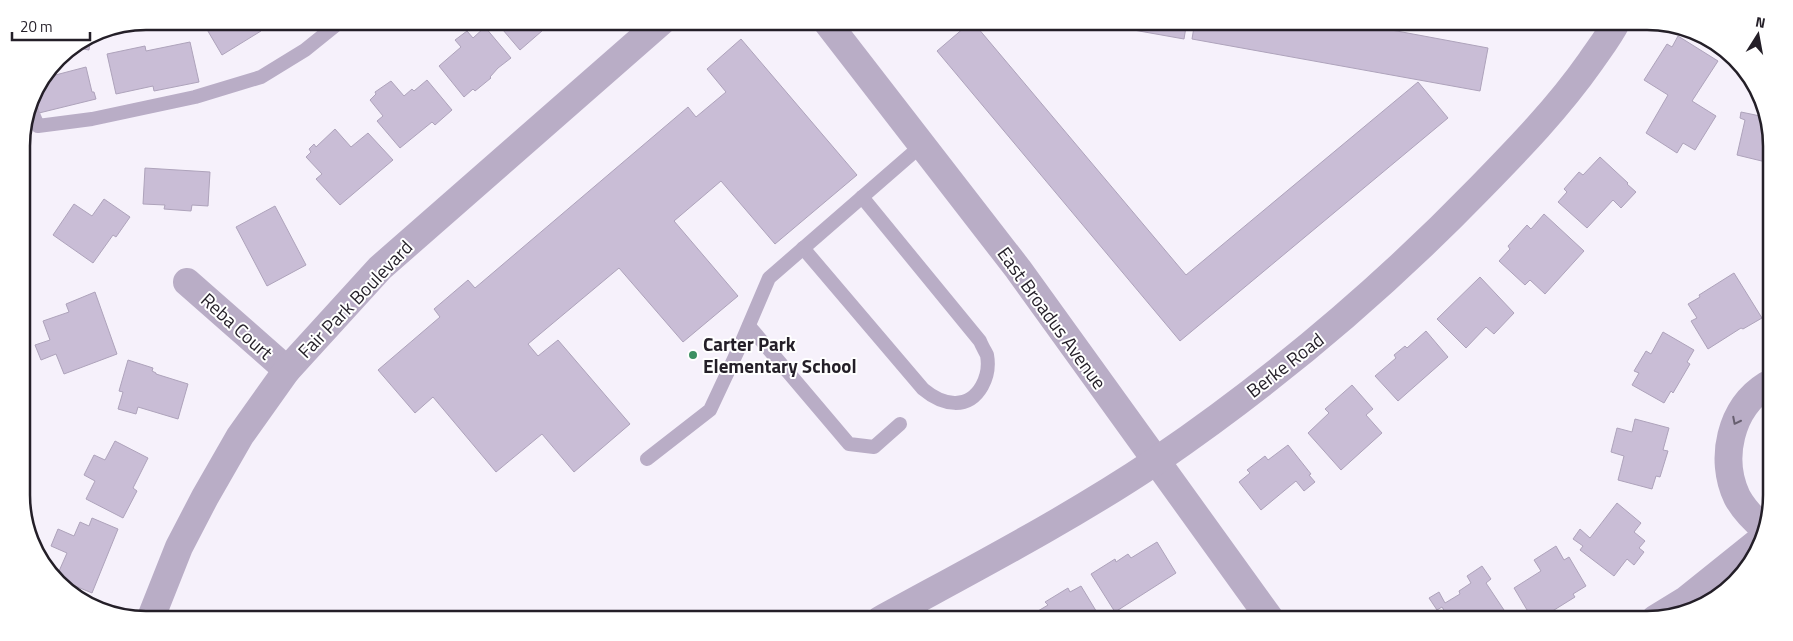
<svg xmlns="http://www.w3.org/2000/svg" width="1793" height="641" font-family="'Titillium Web',sans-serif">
<rect width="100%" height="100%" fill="#f6f1fb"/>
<g fill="#c9bdd6" stroke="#aea3bb">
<path d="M202,21H267L258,27L261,31L222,55Z"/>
<path d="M499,21H561L553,28L550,24L520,50L497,23Z"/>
<path d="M972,21L1186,275L1418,82L1448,118L1180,341L937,51Z"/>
<path d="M1083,21H1187L1184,39Z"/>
<path d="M1195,21H1343L1488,48L1480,91L1192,39Z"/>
<path d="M485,27L511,58L498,68L490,77L491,78L475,91L473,89L464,97L439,66L461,47L455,40L467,31L473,38Z"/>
<path d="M91,36L89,50L72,47Z"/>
<path d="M1678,36L1718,61L1692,101L1716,116L1695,150L1683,143L1677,153L1646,133L1668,95L1644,80L1667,44L1672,47Z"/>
<path d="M741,39L857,175L775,244L721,181L674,221L738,296L683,342L619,268L528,344L538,356L558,340L630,424L574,472L542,434L496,472L433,397L415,413L378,370L440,317L434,309L468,280L475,288L688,107L696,117L726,92L707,69Z"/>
<path d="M190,42L199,82L154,91L153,86L116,94L107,54L145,46L146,51Z"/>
<path d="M86,67L92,92H94L96,99L39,113L34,93L44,78Z"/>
<path d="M427,80L452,110L435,125L432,122L400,148L377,121L383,116L370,100L376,94L375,92L391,81L404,96L412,89L414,91Z"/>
<path d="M1741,112L1765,117L1771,130L1770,163L1737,155L1745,120L1740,118Z"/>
<path d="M335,129L351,147L368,133L393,160L340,205L316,179L322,174L306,157L311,152L309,149L314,144L316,147Z"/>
<path d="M1600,157L1628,183L1627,184L1636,192L1621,208L1613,200L1587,228L1558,202L1567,192L1564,189L1579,172L1583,175Z"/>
<path d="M145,168L210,172L208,206L192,205L191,211L164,209L165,205L143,204Z"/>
<path d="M104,199L130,217L116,237L113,235L93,263L53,235L74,204L92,216Z"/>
<path d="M275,206L306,265L267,286L236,227Z"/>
<path d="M1544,214L1584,251L1545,294L1530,280L1525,285L1499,261L1510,249L1508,246L1527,225L1531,229Z"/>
<path d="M1734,273L1762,318L1743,329L1741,328L1708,349L1691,321L1697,318L1688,304L1700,297L1699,295Z"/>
<path d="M1480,277L1514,313L1494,334L1486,327L1466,348L1437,319Z"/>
<path d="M95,292L117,354L64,374L56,354L41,360L35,345L50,340L43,321L69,312L66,304Z"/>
<path d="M1426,331L1448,357L1398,401L1375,376L1396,358L1394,355L1405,346L1407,348Z"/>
<path d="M1663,332L1694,350L1687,362L1690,364L1673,393L1671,391L1664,403L1632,385L1639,373L1634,371L1646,351L1651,354Z"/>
<path d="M128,360L153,368L152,371L156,373V374L188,384L178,419L138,407L136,414L118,409L123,392L119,391Z"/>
<path d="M1352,385L1373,409L1366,415L1382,433L1341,470L1308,433L1329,413L1325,409Z"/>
<path d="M1635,419L1669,428L1663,450L1668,451L1660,477L1656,476L1652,489L1618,480L1624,456L1611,452L1617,428L1632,432Z"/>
<path d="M115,441L148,458L133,488L137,491L123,518L86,499L95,481L84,475L94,455L105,460Z"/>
<path d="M1288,445L1311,474L1309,475L1315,482L1304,491L1296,481L1261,510L1239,482L1250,473L1247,470L1265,456L1268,460Z"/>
<path d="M1617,503L1641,523L1634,532L1645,541L1639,548L1644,552L1634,565L1627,559L1614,576L1580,550L1583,546L1573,539L1580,529L1590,538Z"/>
<path d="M92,518L118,529L92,593L56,578L67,553L51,546L58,529L74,536L80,522L89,526Z"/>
<path d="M1157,542L1176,573L1115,612L1091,574L1115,559L1116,562L1128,554L1131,558Z"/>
<path d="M1556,546L1564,560L1569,557L1586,586L1573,594L1575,597L1538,620H1533L1514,588L1541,571L1534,560Z"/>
<path d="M1482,566L1491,579L1486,583L1504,610L1493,617L1495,620H1450L1442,607L1437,610L1429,598L1439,592L1445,603L1460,594L1459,591L1471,583L1467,576Z"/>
<path d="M1081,586L1101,619L1100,620H1023L1048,605L1045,602L1068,588L1070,592Z"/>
</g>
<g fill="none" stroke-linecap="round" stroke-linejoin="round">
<g stroke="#b9adc6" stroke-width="14">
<path d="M30,107L38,126L92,119L195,97L261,77L305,50L341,21"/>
<path d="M803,248L923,389C942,405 968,411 982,386C987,377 989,366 987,355C985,351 982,346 980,341L862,197"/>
<path d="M749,326L849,444L874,447L900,424"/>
<path d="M647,459L710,410L740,346L769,278L922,145"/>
</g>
<g stroke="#b9adc6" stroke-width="28">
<path d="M826,21L1018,269L1271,620"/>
<path d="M187,282L287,370"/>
<path d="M1765,529C1754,520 1744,510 1737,497C1719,459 1730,408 1767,385"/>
<path d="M1655,619L1686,600L1762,539"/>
<path d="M150,620L179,547L205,497L240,436L287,370L380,268L662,21"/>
<path d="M880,620C973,569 1068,520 1156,461C1273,381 1381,290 1480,188C1519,148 1558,108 1591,61C1600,48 1610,35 1617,21"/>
</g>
</g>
<defs><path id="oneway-chevron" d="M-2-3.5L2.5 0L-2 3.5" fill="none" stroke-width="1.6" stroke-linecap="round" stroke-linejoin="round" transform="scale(1.25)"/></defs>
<use stroke="#675f6f" href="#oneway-chevron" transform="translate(1736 421) rotate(117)"/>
<circle fill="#3c9062" stroke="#fff" stroke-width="2" cx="693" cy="355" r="5"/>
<g text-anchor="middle" stroke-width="4" stroke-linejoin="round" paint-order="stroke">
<g font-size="19" fill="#241f28" stroke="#fff">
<text transform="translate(355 299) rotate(-46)" y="7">Fair Park Boulevard</text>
<text transform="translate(1052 318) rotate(54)" y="7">East Broadus Avenue</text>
<text transform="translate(237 326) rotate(42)" y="7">Reba Court</text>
<text transform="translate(1285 365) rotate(-38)" y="7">Berke Road</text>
</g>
<g font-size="19" font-weight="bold" fill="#241f28" stroke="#fff" text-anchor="start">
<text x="703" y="351">Carter Park<tspan x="703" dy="22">Elementary School</tspan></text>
</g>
</g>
<path d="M0 0H1793V641H0ZM146 30H1647A116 116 0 0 1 1763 146V495A116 116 0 0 1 1647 611H146A116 116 0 0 1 30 495V146A116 116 0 0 1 146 30Z" fill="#fff" fill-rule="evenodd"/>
<path fill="none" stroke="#241f28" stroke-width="2.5" d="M146 30H1647A116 116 0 0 1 1763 146V495A116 116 0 0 1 1647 611H146A116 116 0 0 1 30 495V146A116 116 0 0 1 146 30Z"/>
<g transform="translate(1758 35) rotate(11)" stroke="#ffffff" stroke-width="4" paint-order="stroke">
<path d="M0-4L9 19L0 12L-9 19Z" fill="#241f28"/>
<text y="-8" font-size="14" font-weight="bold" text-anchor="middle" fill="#241f28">N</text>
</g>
<path d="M12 32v8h78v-8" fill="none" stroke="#241f28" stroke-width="2.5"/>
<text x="20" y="32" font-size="15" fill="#241f28" stroke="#ffffff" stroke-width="4" paint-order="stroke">20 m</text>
</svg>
